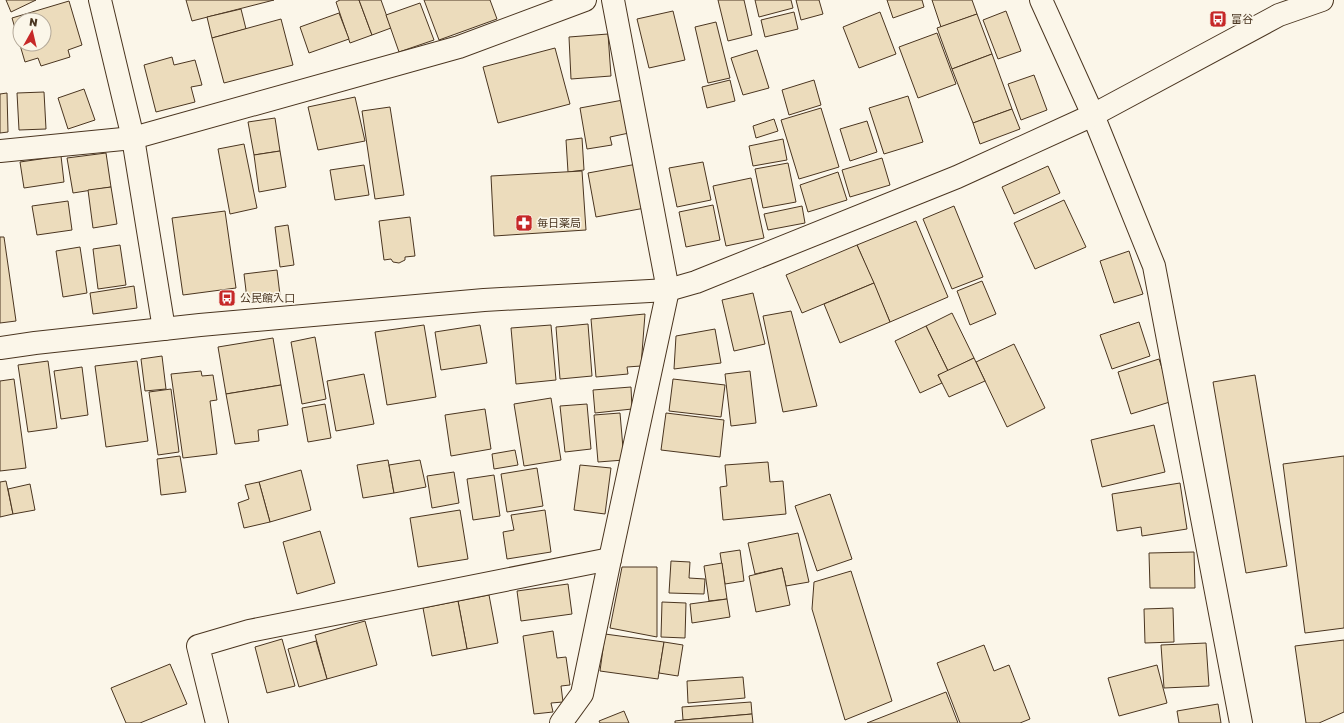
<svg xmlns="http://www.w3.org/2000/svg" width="1344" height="723" font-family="'Golos Text','Noto Sans JP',sans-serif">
<rect width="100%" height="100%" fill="#fbf6e9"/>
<g fill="#ecdcbc" stroke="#4a3520" fill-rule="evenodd">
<path d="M6,0H36L11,12Z"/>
<path d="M186,0H274L192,21Z"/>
<path d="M340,0H359L372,35L350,43L336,2Z"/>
<path d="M359,0H381L391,28L372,35Z"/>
<path d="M424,0H490L497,19L439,40Z"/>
<path d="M718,0H744L752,35L728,41Z"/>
<path d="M755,0H791L793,8L759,17Z"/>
<path d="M796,0H819L823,14L801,20Z"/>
<path d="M887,0H922L924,7L893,18Z"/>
<path d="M932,0H972L977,14L941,27Z"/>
<path d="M69,1L82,45L68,50L70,57L41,66L38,58L25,62L12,18ZM20,20H44V44H20Z"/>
<path d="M420,3L434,40L399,52L386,15Z"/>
<path d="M241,9L246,29L212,38L207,17Z"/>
<path d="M673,11L685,60L649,68L637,19Z"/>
<path d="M1006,11L1021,51L998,59L983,20Z"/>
<path d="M794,12L798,29L765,37L761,20Z"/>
<path d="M880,12L896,54L859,68L843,27Z"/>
<path d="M339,13L349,39L309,53L300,27Z"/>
<path d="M977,14L992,54L952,69L937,28Z"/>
<path d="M281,19L293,65L224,83L212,38Z"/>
<path d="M716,22L730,78L708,83L695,27Z"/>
<path d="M937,33L956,84L918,98L899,47Z"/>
<path d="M608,34L611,76L571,79L569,37Z"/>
<path d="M555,48L570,104L498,123L483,67Z"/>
<path d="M757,50L769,88L743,95L731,58Z"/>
<path d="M992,54L1012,109L973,123L952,69Z"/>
<path d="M172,57L174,65L195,60L202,85L191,87L195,102L156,112L144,65Z"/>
<path d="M1034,75L1047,110L1021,120L1008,84Z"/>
<path d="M730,80L735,101L707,108L702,87Z"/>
<path d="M814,80L821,105L789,115L782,90Z"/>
<path d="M84,89L95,120L68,129L58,98Z"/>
<path d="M44,92L46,129L19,130L17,93Z"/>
<path d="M7,93L8,132L0,133V94Z"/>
<path d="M908,96L923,142L884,154L869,108Z"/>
<path d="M355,97L365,141L318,150L308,107Z"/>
<path d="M623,100L629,133L610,137L612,145L587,149L580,108Z"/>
<path d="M390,107L404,195L375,199L362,111Z"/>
<path d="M821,108L839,167L799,179L781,120Z"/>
<path d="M1012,109L1020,129L980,144L973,123Z"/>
<path d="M275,118L280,151L254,155L248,122Z"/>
<path d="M774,119L778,131L756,138L753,126Z"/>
<path d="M867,121L877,152L850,161L840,129Z"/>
<path d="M582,138L584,170L568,172L566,140Z"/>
<path d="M783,139L787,160L753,166L749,146Z"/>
<path d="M244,144L257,208L230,214L218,149Z"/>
<path d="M280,151L286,187L259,192L254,155Z"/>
<path d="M106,153L111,187L73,193L67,158Z"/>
<path d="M61,156L64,182L24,188L20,162Z"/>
<path d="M882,158L890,185L850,197L842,170Z"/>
<path d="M703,162L711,200L677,207L669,168Z"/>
<path d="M788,163L796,202L763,208L755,169Z"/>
<path d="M637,164L645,208L596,217L588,173Z"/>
<path d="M364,165L369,195L335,200L330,170Z"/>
<path d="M1048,166L1060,193L1014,214L1002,187Z"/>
<path d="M582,171L586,230L494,236L491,176Z"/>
<path d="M838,172L847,200L808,212L800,185Z"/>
<path d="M751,178L764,238L726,246L713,186Z"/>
<path d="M111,187L117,224L93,228L88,190Z"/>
<path d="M1064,200L1086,247L1035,269L1014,223Z"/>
<path d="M68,201L72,230L37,235L32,206Z"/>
<path d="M713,205L720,240L686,247L679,212Z"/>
<path d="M802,206L805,223L768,230L764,214Z"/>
<path d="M954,206L983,277L952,289L923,219Z"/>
<path d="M225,211L236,288L183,295L172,218Z"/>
<path d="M410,217L415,256L405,257V260L399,263L393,262L391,259L384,260L379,221Z"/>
<path d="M916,221L948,297L890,322L857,245Z"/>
<path d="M288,225L294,265L280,267L275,227Z"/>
<path d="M0,237H4L16,321L0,323Z"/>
<path d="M120,245L126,285L98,289L93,249Z"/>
<path d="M857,245L874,283L802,313L786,275Z"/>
<path d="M80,247L87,293L63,297L56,251Z"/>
<path d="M1129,251L1143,294L1114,303L1100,261Z"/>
<path d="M277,270L280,295L247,299L244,274Z"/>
<path d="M982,281L996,314L970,325L957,291Z"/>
<path d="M874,283L890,322L840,343L824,304Z"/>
<path d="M134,286L137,308L93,314L90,293Z"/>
<path d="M753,293L765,344L734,351L722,300Z"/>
<path d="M791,311L817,406L783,412L763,316Z"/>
<path d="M952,313L974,358L948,371L926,326Z"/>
<path d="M645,314L641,366L627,367L628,374L596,377L591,319Z"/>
<path d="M1139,322L1150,356L1112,369L1100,335Z"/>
<path d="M588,324L592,376L560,379L556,327Z"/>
<path d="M424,325L436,397L387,405L375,332Z"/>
<path d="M480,325L487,363L441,370L435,332Z"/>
<path d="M551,325L556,380L516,384L511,328Z"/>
<path d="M926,326L948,371L938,375L942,383L920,393L895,341Z"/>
<path d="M715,329L721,363L674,369L676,336Z"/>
<path d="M315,337L326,399L302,404L291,342Z"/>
<path d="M273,338L281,385L226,394L218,347Z"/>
<path d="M1014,344L1045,408L1007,427L976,362Z"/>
<path d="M162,356L166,389L145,391L141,359Z"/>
<path d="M974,358L985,381L949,397L938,375Z"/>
<path d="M1159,359L1173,401L1131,414L1118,372Z"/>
<path d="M48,361L57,428L28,432L18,365Z"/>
<path d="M137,361L148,441L106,447L95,366Z"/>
<path d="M82,367L88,415L61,419L54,371Z"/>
<path d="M201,371L202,376L213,375L217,400L210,401L217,454L183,458L171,374Z"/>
<path d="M750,371L756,423L731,426L725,374Z"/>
<path d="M364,374L374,424L336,431L327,381Z"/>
<path d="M1255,375L1287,566L1246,573L1213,382Z"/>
<path d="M14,379L26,468L0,471V381Z"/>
<path d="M673,379L725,385L721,417L669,411Z"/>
<path d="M281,385L288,425L258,430L259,441L235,444L226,394Z"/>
<path d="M631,387L632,409L595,413L593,390Z"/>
<path d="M171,389L179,452L158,455L149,392Z"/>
<path d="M551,398L561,460L524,466L514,404Z"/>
<path d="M325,404L331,438L308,442L302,408Z"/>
<path d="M587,404L591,449L565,452L560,406Z"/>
<path d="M485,409L491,449L451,456L445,415Z"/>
<path d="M620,413L624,460L598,462L594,415Z"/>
<path d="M666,413L724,420L720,457L661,450Z"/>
<path d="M1154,425L1165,472L1102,487L1091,440Z"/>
<path d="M515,450L518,465L494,469L492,454Z"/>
<path d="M180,456L186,492L161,495L157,459Z"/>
<path d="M1344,456V628L1305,633L1283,464Z"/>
<path d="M388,460L394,493L363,498L357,465Z"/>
<path d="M420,460L426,487L394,493L389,465Z"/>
<path d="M768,462L770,482L783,481L786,514L723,520L720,487L727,486L725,465Z"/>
<path d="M580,465L611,468L605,514L574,510Z"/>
<path d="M537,468L543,506L507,512L501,474Z"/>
<path d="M301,470L311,510L270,522L259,482Z"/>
<path d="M454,472L459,503L432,508L427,476Z"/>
<path d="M494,475L500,516L473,520L467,479Z"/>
<path d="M6,481L13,514L0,517V482Z"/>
<path d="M259,482L270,522L244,528L238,503L249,499L245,485Z"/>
<path d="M1180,483L1187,529L1142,536L1141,527L1117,531L1112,494Z"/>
<path d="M30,484L35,510L13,514L8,489Z"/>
<path d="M830,494L852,559L817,571L795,506Z"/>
<path d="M460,510L468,559L418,567L410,518Z"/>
<path d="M545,510L551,552L507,559L503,532L514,530L511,515Z"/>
<path d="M320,531L335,583L297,594L283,542Z"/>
<path d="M798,533L809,582L786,586L782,568L755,574L748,543Z"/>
<path d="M740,550L744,581L725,584L720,553Z"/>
<path d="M1194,552L1195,588H1150L1149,553Z"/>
<path d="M671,561L690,562L689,578L705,579L704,594L669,593Z"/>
<path d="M722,563L727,599L709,601L704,566Z"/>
<path d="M622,567H657V637L610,628Z"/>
<path d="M782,568L790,605L756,612L749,576Z"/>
<path d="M851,571L892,701L845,720L812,609L814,582Z"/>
<path d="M568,584L572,614L521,621L517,591Z"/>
<path d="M489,595L498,643L467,649L458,601Z"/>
<path d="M727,599L730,617L692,623L690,604Z"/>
<path d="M458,601L467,649L432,656L423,608Z"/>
<path d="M662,602L686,603L685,638L661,637Z"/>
<path d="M1173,608L1174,642L1145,643L1144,609Z"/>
<path d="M365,621L377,665L327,679L315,635Z"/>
<path d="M553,631L557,658L566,657L570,685L561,686L563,702L551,703L553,712L534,714L523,636Z"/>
<path d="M605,634L664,642L658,679L600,671Z"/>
<path d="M282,639L295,686L267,693L255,647Z"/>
<path d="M1344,640V712L1319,723H1306L1295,646Z"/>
<path d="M316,641L327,679L299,687L288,649Z"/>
<path d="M664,642L683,645L678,676L659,673Z"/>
<path d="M1206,643L1209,686L1164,688L1161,645Z"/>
<path d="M984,645L994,671L1009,665L1030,719L1020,723H960L937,663Z"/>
<path d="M170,664L187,704L140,723H126L111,688Z"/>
<path d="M1157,665L1167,703L1119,716L1108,678Z"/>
<path d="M743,677L745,698L688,703L687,681Z"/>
<path d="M946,692L958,723H867Z"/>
<path d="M751,702L752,714L683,720L682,707Z"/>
<path d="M1218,704L1221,723H1179L1177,711Z"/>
<path d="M624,711L629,723H600L599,721Z"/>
<path d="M752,714L753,723H675V721L683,720Z"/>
</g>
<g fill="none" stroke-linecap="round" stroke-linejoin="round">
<g stroke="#4a3520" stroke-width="24">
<g id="minor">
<path d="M1041,0L1093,115L1154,266L1241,723"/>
<path d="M0,151L133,138L459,47L585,0"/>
<path d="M217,723L198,646L249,631L610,559"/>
<path d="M561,723L582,694L610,559L668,290L613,0"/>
</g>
</g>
<g stroke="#4a3520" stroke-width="24">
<g id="tertiary">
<path d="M100,0L133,138L164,329"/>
<path d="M0,348L35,343L200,325L484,300L668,290L696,282L957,177L1093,115L1279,15L1322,0"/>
</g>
</g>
<use href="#minor" stroke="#fbf6e9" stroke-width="22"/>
<use href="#tertiary" stroke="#fbf6e9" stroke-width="22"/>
</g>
<defs>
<g id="bus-square" transform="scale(0.9)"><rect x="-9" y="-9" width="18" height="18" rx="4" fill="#c62828" stroke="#fbf6e9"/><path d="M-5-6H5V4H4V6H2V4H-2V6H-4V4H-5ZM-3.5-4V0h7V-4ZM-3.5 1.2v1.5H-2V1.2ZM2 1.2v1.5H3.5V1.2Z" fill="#fff"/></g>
<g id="pharmacy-square" transform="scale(0.9)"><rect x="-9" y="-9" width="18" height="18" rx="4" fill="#c62828" stroke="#fbf6e9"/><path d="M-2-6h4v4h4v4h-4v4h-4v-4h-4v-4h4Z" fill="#fff"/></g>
</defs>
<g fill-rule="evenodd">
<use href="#bus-square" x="1218" y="19"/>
<use href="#pharmacy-square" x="524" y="223"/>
<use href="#bus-square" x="227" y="298"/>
</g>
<g text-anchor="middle" stroke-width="3" stroke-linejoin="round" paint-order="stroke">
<g font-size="11" fill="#4a3520" stroke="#fbf6e9" text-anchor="start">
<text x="1231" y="23">富谷</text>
<text x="537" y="227">毎日薬局</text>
<text x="240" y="302">公民館入口</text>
</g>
</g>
<g transform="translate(32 32) rotate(8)"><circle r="19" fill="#fbf6e9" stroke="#b4a999"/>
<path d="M0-3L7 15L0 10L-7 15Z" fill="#c62828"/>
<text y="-6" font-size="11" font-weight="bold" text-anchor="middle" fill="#4a3520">N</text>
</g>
</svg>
